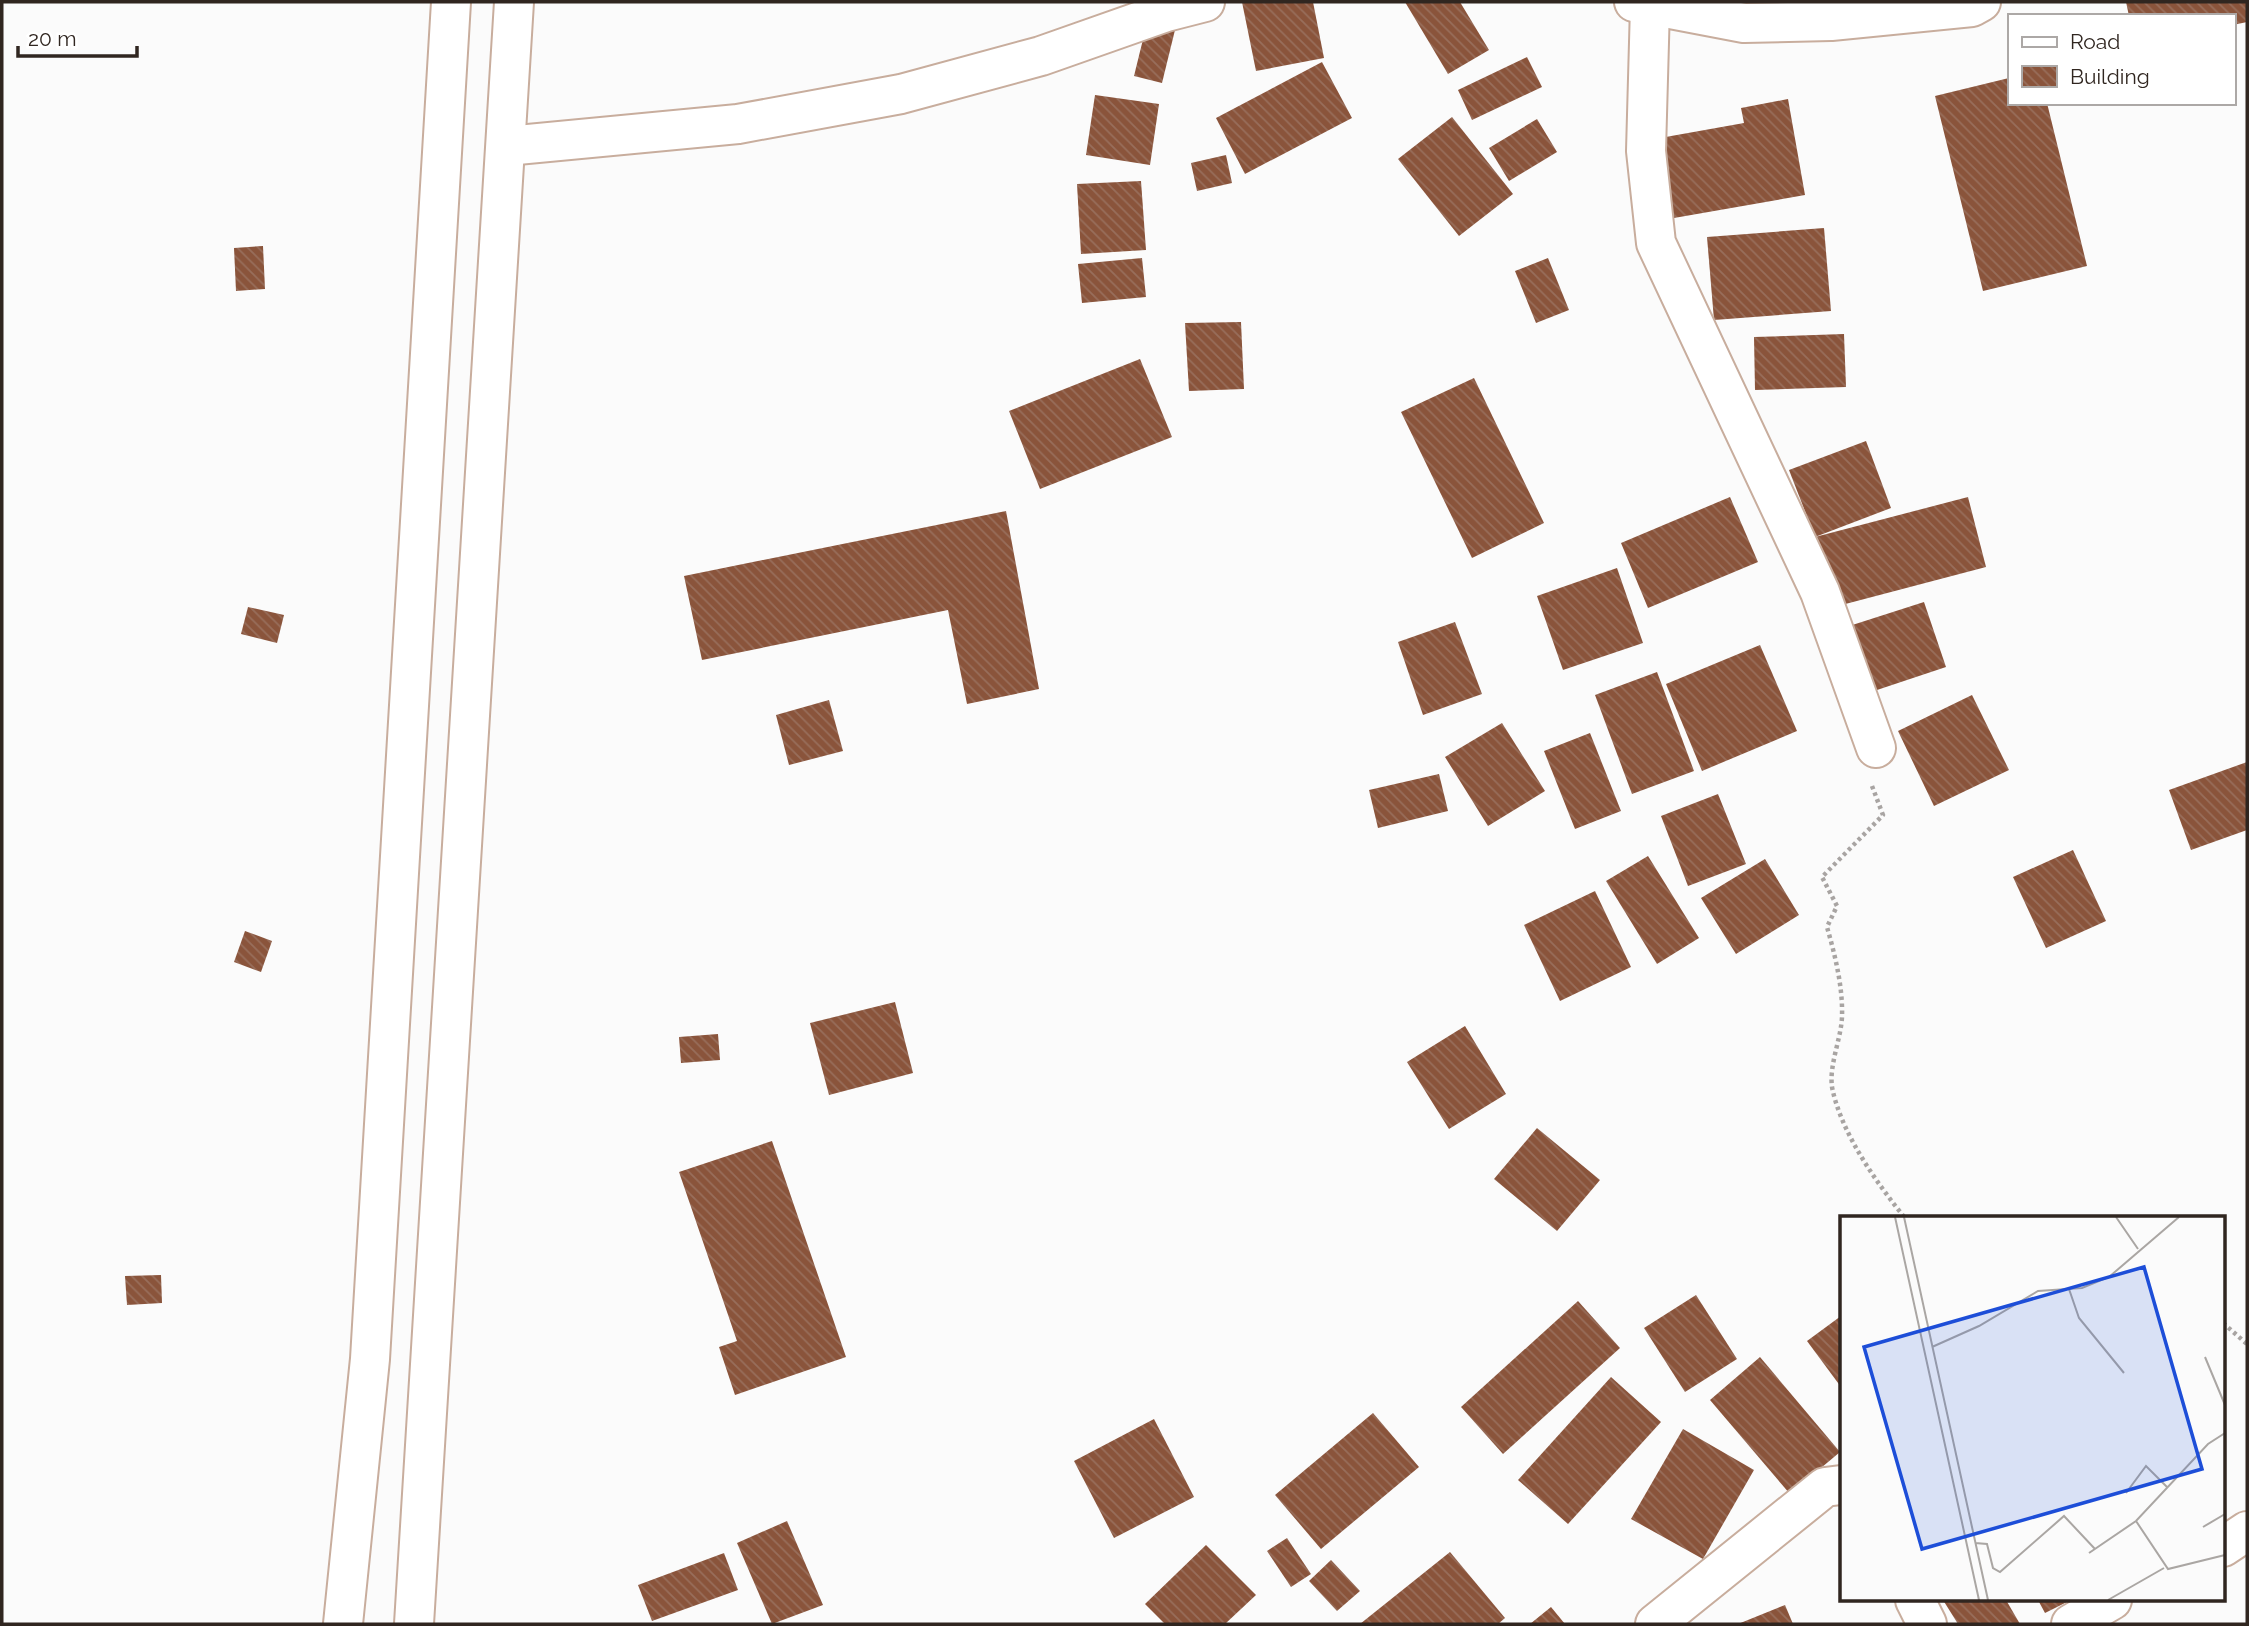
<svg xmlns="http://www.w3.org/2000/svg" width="2249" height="1626" font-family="Raleway,sans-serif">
<defs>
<pattern id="building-back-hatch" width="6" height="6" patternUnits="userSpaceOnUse" patternTransform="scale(1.75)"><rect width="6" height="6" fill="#8a543b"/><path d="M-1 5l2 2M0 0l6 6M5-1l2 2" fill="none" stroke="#986e5b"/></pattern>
</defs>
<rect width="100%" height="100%" fill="#fbfbfb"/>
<g fill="url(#building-back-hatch)">
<path d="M1242,2H1313L1324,58L1256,71Z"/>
<path d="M1405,2H1460L1489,50L1448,74Z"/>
<path d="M2126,2H2247V22L2233,25V16H2129Z"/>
<path d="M1147,23L1175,30L1162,83L1134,76Z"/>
<path d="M1527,57L1542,87L1472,120L1458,90Z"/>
<path d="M1322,62L1352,118L1245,174L1216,118Z"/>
<path d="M2009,78V103H2047L2087,266L1983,291L1935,96Z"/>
<path d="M1095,95L1159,104L1150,165L1086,155Z"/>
<path d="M1788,99L1805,195L1674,218L1660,138L1744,123L1741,108Z"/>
<path d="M1452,117L1513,194L1459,236L1398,159Z"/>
<path d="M1537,119L1557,152L1509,181L1489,148Z"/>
<path d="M1226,155L1232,183L1197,191L1191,163Z"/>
<path d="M1141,181L1146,250L1081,254L1077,184Z"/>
<path d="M1824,228L1831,311L1714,320L1707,237Z"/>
<path d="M263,246L265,289L236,291L234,248Z"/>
<path d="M1142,258L1146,297L1082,303L1078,264Z"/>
<path d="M1548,258L1569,310L1536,323L1515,271Z"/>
<path d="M1241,322L1244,389L1189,391L1185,323Z"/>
<path d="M1844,334L1846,387L1755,390L1754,337Z"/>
<path d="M1140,359L1172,437L1040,489L1009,411Z"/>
<path d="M1474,378L1544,523L1472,558L1401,412Z"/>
<path d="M1866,441L1891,508L1815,537L1789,470Z"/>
<path d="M1730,497L1758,562L1648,608L1621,543Z"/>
<path d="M1968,497L1986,567L1834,607L1815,537Z"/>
<path d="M1006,511L1039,689L967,704L948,610L702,660L684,576Z"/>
<path d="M1617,568L1643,643L1563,670L1537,596Z"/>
<path d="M1924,602L1946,667L1865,694L1843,628Z"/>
<path d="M248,607L284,615L277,643L241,634Z"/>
<path d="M1455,622L1482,694L1423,715L1398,642Z"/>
<path d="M1760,645L1797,731L1702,771L1666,684Z"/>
<path d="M1657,672L1694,771L1632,794L1595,695Z"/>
<path d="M1972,695L2009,770L1934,806L1898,731Z"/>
<path d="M829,700L843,751L789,765L776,715Z"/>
<path d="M1502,723L1545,791L1488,826L1445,757Z"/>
<path d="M1590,733L1621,811L1575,829L1544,751Z"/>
<path d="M2247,762V830L2191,850L2169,790Z"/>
<path d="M1439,774L1448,811L1378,828L1369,790Z"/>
<path d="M1718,794L1746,864L1688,886L1661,816Z"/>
<path d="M2073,850L2106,921L2046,948L2013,877Z"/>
<path d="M1648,856L1699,938L1657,964L1606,881Z"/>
<path d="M1765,859L1799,915L1736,954L1701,898Z"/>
<path d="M1595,891L1631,967L1560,1001L1524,925Z"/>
<path d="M245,931L272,941L261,972L234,962Z"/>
<path d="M895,1002L913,1073L829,1095L810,1023Z"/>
<path d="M1465,1026L1506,1094L1449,1129L1407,1062Z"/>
<path d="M718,1034L720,1060L681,1063L679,1037Z"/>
<path d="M1537,1128L1600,1180L1557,1231L1494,1179Z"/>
<path d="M772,1141L846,1357L735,1395L719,1347L737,1341L679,1172Z"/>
<path d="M161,1275L162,1303L127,1305L125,1276Z"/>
<path d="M1696,1295L1737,1359L1685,1392L1644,1328Z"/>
<path d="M1578,1301L1620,1348L1503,1454L1461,1407Z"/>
<path d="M1841,1316V1387L1807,1341Z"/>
<path d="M1760,1357L1840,1452L1790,1494L1710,1400Z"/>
<path d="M1611,1377L1661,1422L1568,1524L1518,1480Z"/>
<path d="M1373,1413L1419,1467L1321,1549L1275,1495Z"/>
<path d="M1154,1419L1194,1497L1114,1538L1074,1461Z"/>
<path d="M1683,1429L1754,1470L1703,1559L1631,1519Z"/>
<path d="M787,1521L823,1605L772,1624L737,1543Z"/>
<path d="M1287,1538L1311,1574L1291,1587L1267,1551Z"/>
<path d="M1206,1545L1256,1595L1225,1624H1165L1145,1604Z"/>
<path d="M1450,1552L1505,1618L1498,1624H1360Z"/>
<path d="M724,1553L738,1590L652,1621L638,1585Z"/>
<path d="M1331,1560L1360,1591L1337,1611L1309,1581Z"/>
<path d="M1943,1600H2006L2020,1624H1958Z"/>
<path d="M2038,1600H2071L2045,1613Z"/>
<path d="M1785,1605L1793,1624H1738Z"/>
<path d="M1551,1607L1565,1624H1530Z"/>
</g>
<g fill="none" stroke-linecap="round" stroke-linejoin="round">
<g stroke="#c8ad9d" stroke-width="42">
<g id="minor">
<path d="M1634,2L1744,23L1831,21L1972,7L1981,2"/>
<path d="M1650,6L1646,151L1656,243L1820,592L1876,748"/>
<path d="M506,146L738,124L901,94L1041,56L1166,12L1205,2"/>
<path d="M2223,1547L2247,1531"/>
<path d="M1915,1600L1927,1624"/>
<path d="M1655,1624L1825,1487L1841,1485"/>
<path d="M2071,1624L2112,1600"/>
</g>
</g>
<g stroke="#c8ad9d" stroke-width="42">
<g id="trunk">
<path d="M343,1624L370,1359L451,2"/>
<path d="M414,1624L514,2"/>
</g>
</g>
<g stroke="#a8a4a2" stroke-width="4.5" stroke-dasharray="3.5 3.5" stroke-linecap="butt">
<path d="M1872,786L1883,815L1822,877L1837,906L1827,927C1835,955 1843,987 1842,1017C1841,1039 1829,1065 1832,1087C1841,1133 1876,1182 1905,1218"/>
<path d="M2223,1323L2247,1344"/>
</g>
<use href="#minor" stroke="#fff" stroke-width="38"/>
<use href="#trunk" stroke="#fff" stroke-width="38"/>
</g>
<g transform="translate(1840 1216)">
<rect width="385" height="385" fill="#fbfbfb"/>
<path fill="none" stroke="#aaa6a3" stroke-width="2" d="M55,1L139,384M64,1L148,384M276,1L298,33M229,73L239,102L284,157M92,131L139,110L198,75L242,72L269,61L339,1M365,141L385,189M286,277L306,250L328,272M296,305L328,353L385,339M363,311L385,298M135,327L147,328L153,352L160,356L224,300L255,333M249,337L296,305L368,228L385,217M268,384L324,352"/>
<path fill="#1d4ed8" fill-opacity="0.15" stroke="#1d4ed8" stroke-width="3.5" d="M304,51L362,253L82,333L24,131Z"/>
<rect width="385" height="385" fill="none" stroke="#302620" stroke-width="3.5"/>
</g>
<rect width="2249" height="1626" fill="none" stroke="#302620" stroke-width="7"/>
<rect x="2008" y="14" width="228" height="91" fill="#ffffff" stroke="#aca8a6" stroke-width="2"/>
<rect x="2022" y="37" width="35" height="10" fill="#ffffff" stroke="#aca8a6" stroke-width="2"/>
<text x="2070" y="49" font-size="21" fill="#302620">Road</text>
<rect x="2022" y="66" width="35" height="21" fill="url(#building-back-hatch)" stroke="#aca8a6" stroke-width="2"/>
<text x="2070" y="84" font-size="21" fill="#302620">Building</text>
<path d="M18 46v10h119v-10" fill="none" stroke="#302620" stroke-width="3.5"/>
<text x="28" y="46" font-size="21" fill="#302620" stroke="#ffffff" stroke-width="5" paint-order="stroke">20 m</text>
</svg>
